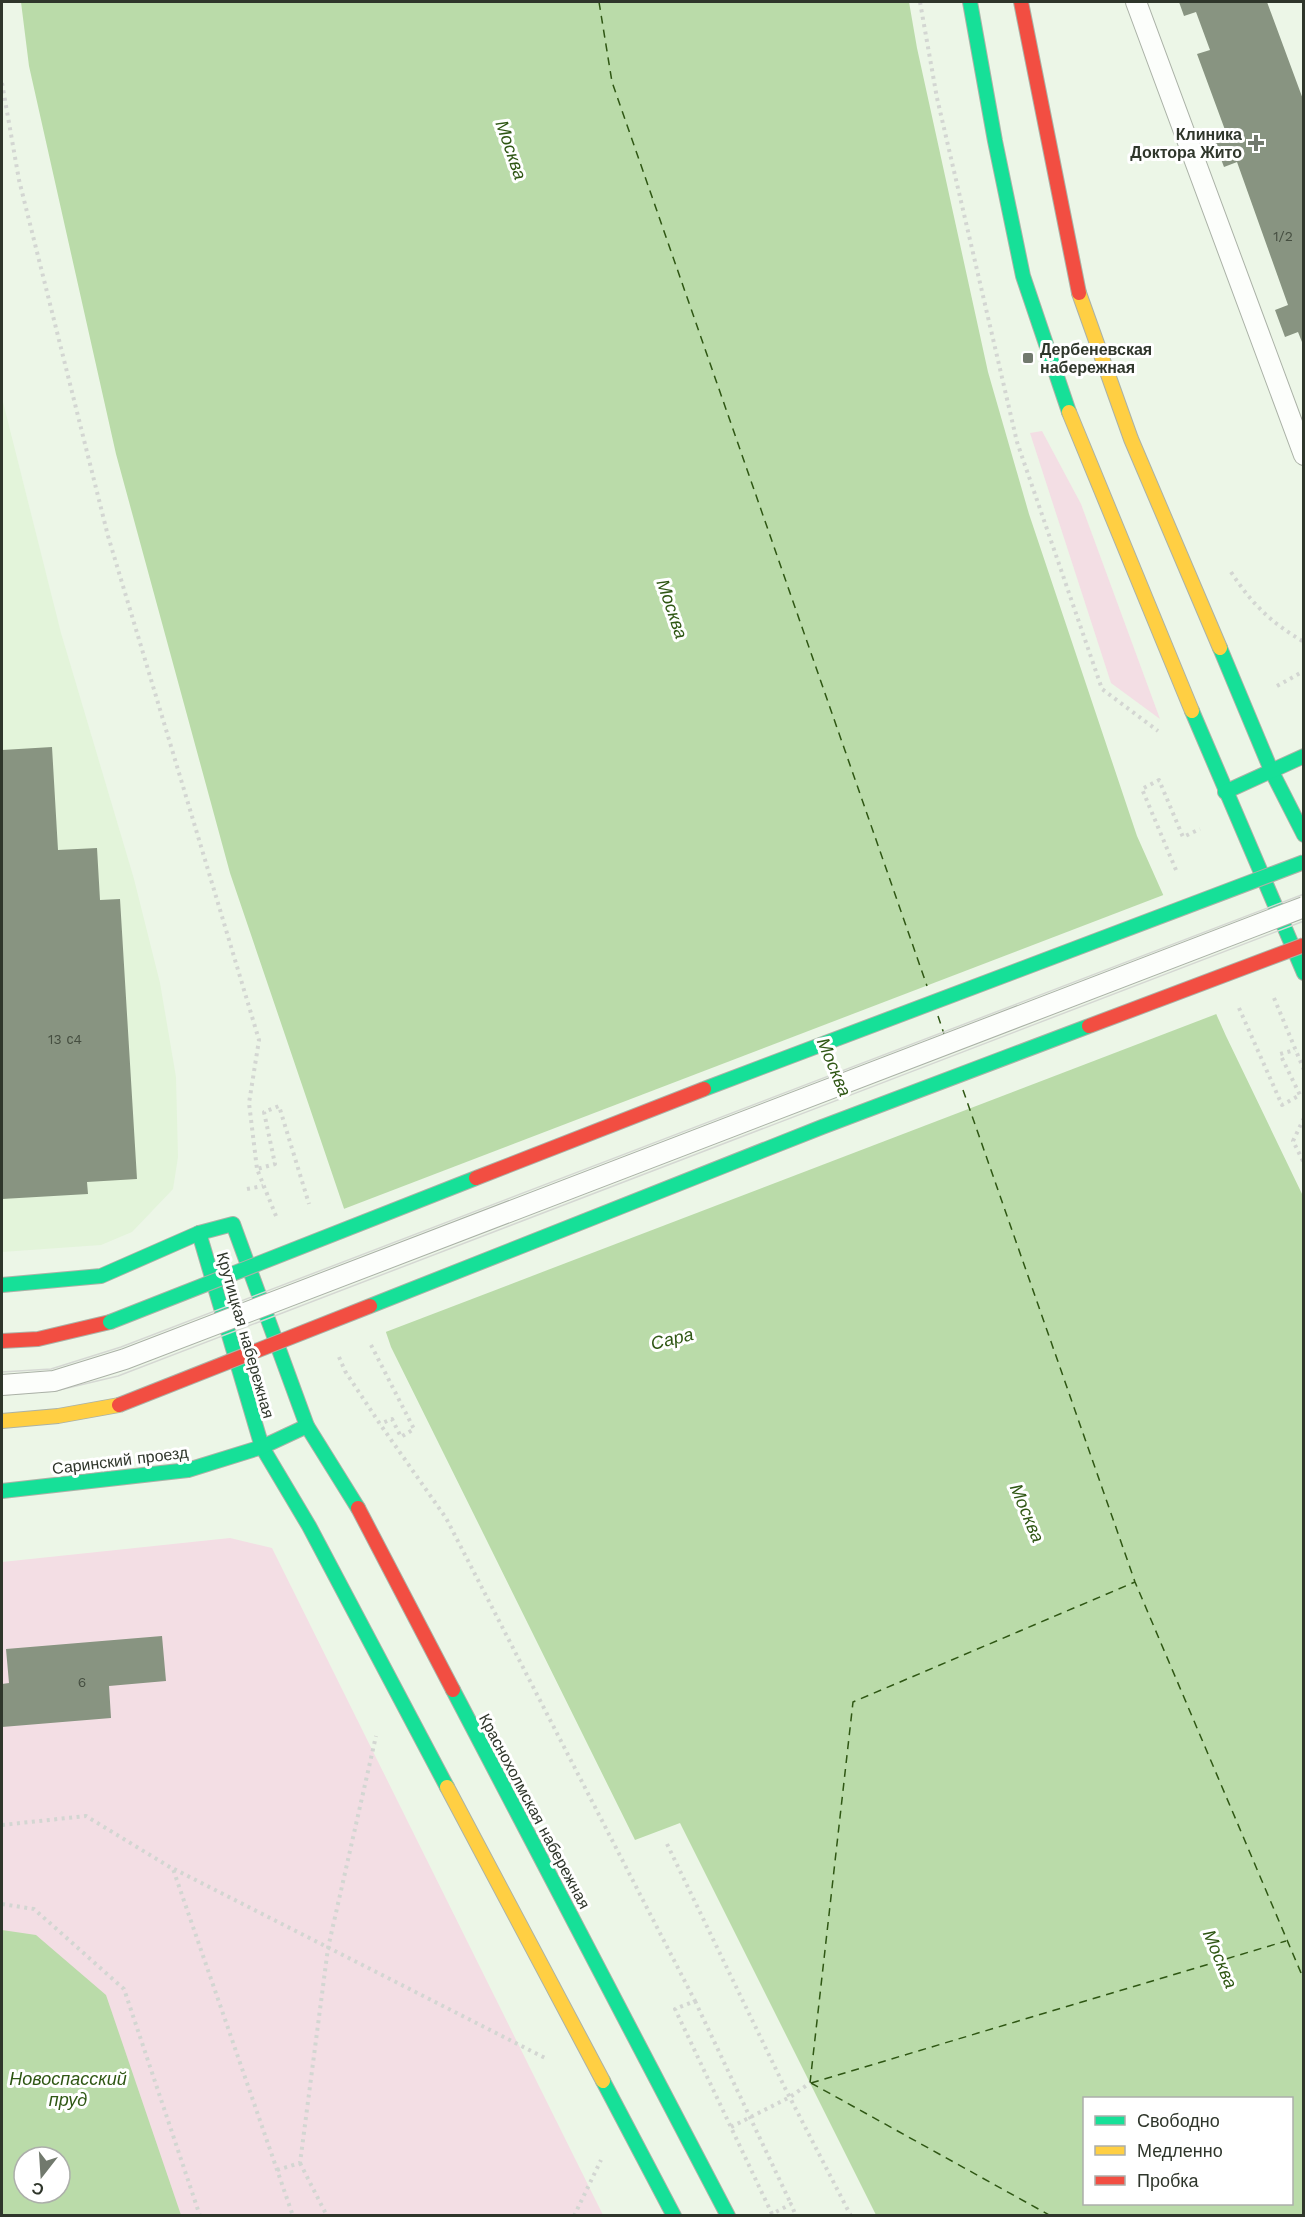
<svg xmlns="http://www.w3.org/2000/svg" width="1305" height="2217" font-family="'Work Sans',sans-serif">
<rect width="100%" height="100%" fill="#ecf6e7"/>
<path fill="#e3f4da" d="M2,398L61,633L134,879L160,983L176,1077L178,1157L173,1189L132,1232L101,1245L2,1252Z"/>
<g fill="#f3dee4" fill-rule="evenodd">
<path d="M1042,431L1081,504L1160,719L1111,683L1030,433Z"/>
<path d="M230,1538L272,1548L603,2215H2V1562ZM24,2157H60V2193H24Z"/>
</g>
<g fill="#badba9" fill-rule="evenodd">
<path d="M21,2H909L917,48L988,372L1029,514L1137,836L1226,1036L1303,1196V2215H876L680,1823L635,1840L391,1347L230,873L116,454L29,66ZM1084,2098H1292V2204H1084Z"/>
<path d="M2,1930L36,1935L106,1995L181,2215H2ZM24,2157H60V2193H24Z"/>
</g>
<path fill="#ecf6e7" d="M1166,894L1219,1013L383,1333L341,1210Z"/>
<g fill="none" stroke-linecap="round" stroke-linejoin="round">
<g stroke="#2f5714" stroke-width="1.5" stroke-dasharray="8 6" stroke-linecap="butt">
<path d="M599,2L612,82L927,986"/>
<path d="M938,1016L944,1034"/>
<path d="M963,1090L1135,1582L1304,1980"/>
<path d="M810,2083L853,1702L1135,1582"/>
<path d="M811,2083L1286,1941"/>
<path d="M811,2083L1051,2216"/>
</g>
</g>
<g fill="#889481">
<path d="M1179,2H1267L1304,102V347L1298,332L1285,337L1275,310L1288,305L1237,162L1224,167L1215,143L1228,138L1197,54L1210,50L1196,12L1184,16Z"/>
<path d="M52,747L58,850L97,848L100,900L120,899L137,1179L87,1182L88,1194L2,1199V750Z"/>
<path d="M162,1636L166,1681L109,1686L111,1718L2,1727V1684L9,1683L6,1649Z"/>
</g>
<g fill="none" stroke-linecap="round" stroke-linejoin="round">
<g stroke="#abb2a7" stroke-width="22">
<path id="lane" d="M1136,2L1304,455"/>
</g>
<g stroke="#abb2a7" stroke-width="16">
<g id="fast">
<path d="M970,2L995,141L1023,276L1069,412"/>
<path d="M1220,648L1271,770L1304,835"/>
<path d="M1192,711L1304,973"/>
<path d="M1225,792L1304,756"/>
<path d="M199,1233L262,1447L309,1526L447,1787"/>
<path d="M2,1285L101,1276L199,1233L233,1224L307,1426L358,1508"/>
<path d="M2,1491L188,1470L262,1447L307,1426"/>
<path d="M453,1690L728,2216"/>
<path d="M603,2081L674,2216"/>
</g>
</g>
<g stroke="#abb2a7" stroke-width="16">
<g id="slow">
<path d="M1079,293L1131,439L1220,648"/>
<path d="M1069,412L1192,711"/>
<path d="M2,1421L58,1416L119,1405"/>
<path d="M447,1787L603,2081"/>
</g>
</g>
<g stroke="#abb2a7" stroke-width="16">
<g id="jam">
<path d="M1021,2L1079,293"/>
<path d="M2,1341L38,1339L110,1322"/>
<path d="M358,1508L453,1690"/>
</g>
</g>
<g stroke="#d3d6d2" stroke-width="4" stroke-dasharray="3 4.5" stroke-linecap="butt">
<path d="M920,2L937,98L1017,442L1102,689L1158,731"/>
<path d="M2,83L19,180L108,536L259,1040L249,1103L257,1169"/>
<path d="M1231,572C1252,604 1270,622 1304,642"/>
<path d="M1277,686L1304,671"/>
<path d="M1176,870L1142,789L1159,780L1183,837L1200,829"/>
<path d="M1274,998L1304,1070"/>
<path d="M1239,1008L1282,1105L1300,1095L1280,1054L1295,1050"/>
<path d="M1304,1118L1293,1141L1304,1163"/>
<path d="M247,1189L263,1186"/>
<path d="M276,1216L257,1169L275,1164L264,1112L279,1106L309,1204"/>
<path d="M371,1345L414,1429L401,1437L392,1419L380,1424"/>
<path d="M339,1357L345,1371L380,1424L446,1518L695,2001L675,2009L772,2214L791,2204L796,2216"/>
<path d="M2,1825L86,1816L173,1869L293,2216"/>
<path d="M667,1844L786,2090L851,2216"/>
<path d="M174,1869L547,2059"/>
<path d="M2,1904L34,1909L124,1989L200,2216"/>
<path d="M695,2001L791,2204"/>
<path d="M731,2127L790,2097L810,2083"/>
<path d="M300,2163L327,2216"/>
<path d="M277,2170L300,2163L328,1948L376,1736"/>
<path d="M574,2216L601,2160"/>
</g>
<use href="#lane" stroke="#fcfefb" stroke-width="20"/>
<use href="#fast" stroke="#16e098" stroke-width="14"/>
<use href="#slow" stroke="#ffcf43" stroke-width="14"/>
<use href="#jam" stroke="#f24e42" stroke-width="14"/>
<g stroke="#d5d8d3" stroke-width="1.5">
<path d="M2,1372L51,1369L121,1347L1304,894"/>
<path d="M2,1395L55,1391L118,1376L1304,921"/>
</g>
<g stroke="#abb2a7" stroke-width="22" stroke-linecap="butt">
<path id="lane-bridge" d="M2,1385L54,1381L125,1359L1304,907"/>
</g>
<g stroke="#abb2a7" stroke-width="16" stroke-linecap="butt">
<g id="fast-bridge">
<path d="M704,1089L1304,862"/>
<path d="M370,1306L822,1127L1089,1026"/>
<path d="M110,1322L476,1178"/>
</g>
</g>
<g stroke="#abb2a7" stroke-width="16" stroke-linecap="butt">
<g id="jam-bridge">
<path d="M1089,1026L1304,945"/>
<path d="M476,1178L704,1089"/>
<path d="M119,1405L370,1306"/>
</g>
</g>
<use href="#lane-bridge" stroke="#fcfefb" stroke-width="20"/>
<use href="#fast-bridge" stroke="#16e098" stroke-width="14"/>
<use href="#jam-bridge" stroke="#f24e42" stroke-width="14"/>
</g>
<g fill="#71796d" stroke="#fff" stroke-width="2">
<path d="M1253 134h6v6h6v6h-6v6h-6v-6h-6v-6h6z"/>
<rect x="1022" y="352" width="12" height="12" rx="3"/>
</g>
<g text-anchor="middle" stroke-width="6" stroke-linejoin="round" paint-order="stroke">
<g font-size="14" fill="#454e40">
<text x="1283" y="241">1/2</text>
<text x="65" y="1044">13 с4</text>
<text x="82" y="1687">6</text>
</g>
<g font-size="16" font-weight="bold" fill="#2f362b" stroke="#fff" text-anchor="end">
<text x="1242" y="140">Клиника<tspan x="1242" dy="18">Доктора Жито</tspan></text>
<text x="1040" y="355" text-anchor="start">Дербеневская<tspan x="1040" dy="18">набережная</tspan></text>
</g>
<g font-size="16" fill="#2f362b" stroke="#fff">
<text transform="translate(246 1335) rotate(74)" y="6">Крутицкая набережная</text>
<text transform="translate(120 1460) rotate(-7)" y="6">Саринский проезд</text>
<text transform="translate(535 1811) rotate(62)" y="6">Краснохолмская набережная</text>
</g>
<g font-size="18" font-style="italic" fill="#2f5714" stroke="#fff">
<text transform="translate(511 150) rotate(71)" y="6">Москва</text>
<text transform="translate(672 609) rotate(71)" y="6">Москва</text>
<text transform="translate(834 1067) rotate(67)" y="6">Москва</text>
<text transform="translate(672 1339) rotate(-14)" y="6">Сара</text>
<text transform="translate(1027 1513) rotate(67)" y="6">Москва</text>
<text transform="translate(1220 1959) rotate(67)" y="6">Москва</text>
<text x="68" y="2085">Новоспасский<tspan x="68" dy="21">пруд</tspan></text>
</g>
</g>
<rect width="1305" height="2217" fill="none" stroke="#2f362b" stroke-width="6"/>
<rect x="1083" y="2097" width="210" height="108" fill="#ffffff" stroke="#acafaa" stroke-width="1.5"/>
<rect x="1095" y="2116" width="30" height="9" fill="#16e098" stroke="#acafaa" stroke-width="1.5"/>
<text x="1137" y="2127" font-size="18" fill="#2f362b">Свободно</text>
<rect x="1095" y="2146" width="30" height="9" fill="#ffcf43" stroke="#acafaa" stroke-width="1.5"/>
<text x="1137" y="2157" font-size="18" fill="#2f362b">Медленно</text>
<rect x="1095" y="2176" width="30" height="9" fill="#f24e42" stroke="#acafaa" stroke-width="1.5"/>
<text x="1137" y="2187" font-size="18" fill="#2f362b">Пробка</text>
<g transform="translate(42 2175) rotate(197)"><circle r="28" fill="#ffffff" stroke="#acafaa" stroke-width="1.5"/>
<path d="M0-4.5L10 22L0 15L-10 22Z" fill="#71796d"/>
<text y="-9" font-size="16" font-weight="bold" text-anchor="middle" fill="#2f362b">С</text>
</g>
</svg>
